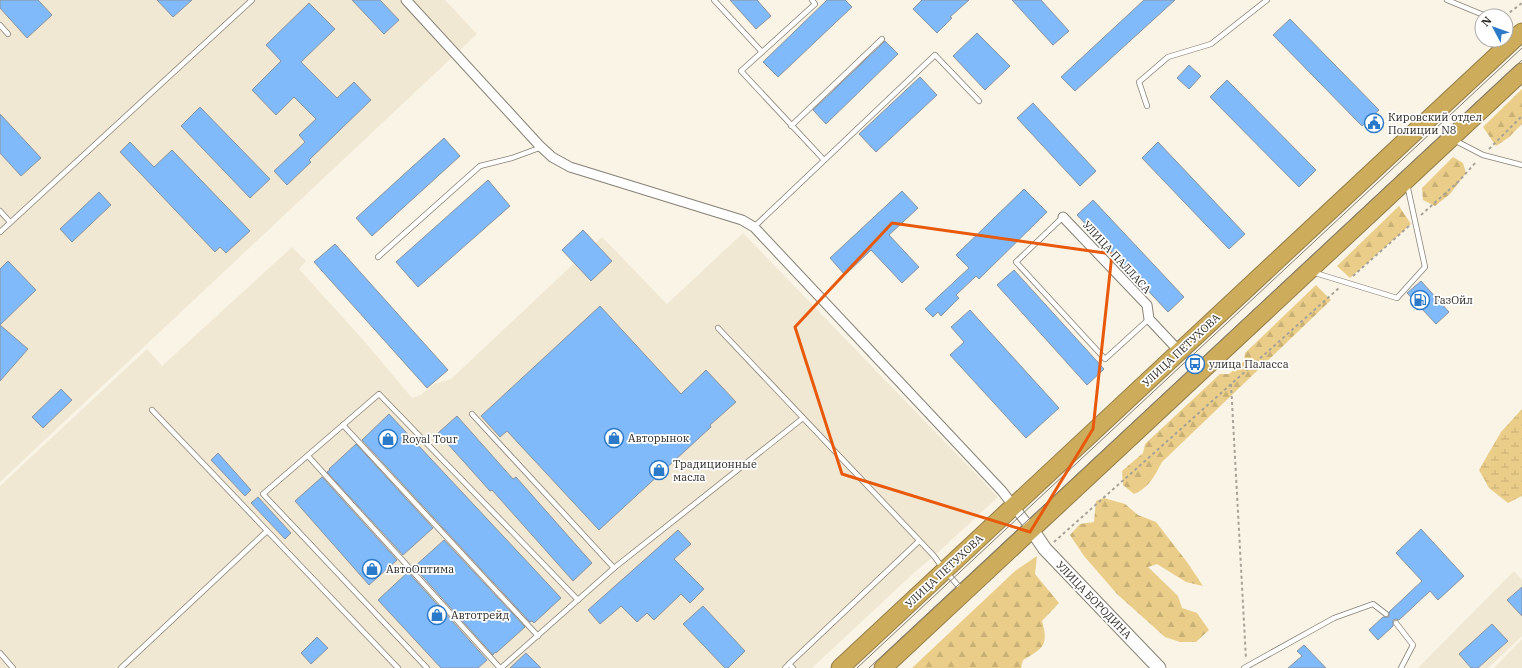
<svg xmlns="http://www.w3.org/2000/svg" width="1522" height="668" font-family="'IBM Plex Serif',serif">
<defs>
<pattern id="forest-firs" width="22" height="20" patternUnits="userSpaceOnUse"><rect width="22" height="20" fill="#eacd88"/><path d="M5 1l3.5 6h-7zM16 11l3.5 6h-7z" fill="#c9b075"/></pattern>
<pattern id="wetland-marsh" width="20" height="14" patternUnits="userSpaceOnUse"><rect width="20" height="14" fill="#eacd88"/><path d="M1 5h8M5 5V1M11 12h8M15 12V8" fill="none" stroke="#c9b075"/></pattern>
</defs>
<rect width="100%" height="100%" fill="#faf4e6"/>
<g fill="#f1e8d3">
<path d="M0,0H445L477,34L0,482Z"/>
<path d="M743,233L998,497L934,556L917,570L812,668H0V486L147,349L162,366L292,247L306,261L299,269L365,342L412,398L421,395L434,384L451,379L602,237L667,304Z"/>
<path d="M1514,571L1522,580V636L1488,668H1418Z"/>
<path d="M1522,639V668H1494Z"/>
</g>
<g fill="url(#forest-firs)">
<path d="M1522,89V124L1508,138L1496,146L1483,127Z"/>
<path d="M1453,157L1463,163L1466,173L1450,194L1435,206L1423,200L1422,188Z"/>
<path d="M1399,206L1411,224L1350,278L1337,266Z"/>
<path d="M1316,285L1331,300L1162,462C1155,475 1149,488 1134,494L1123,485L1122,471L1143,453L1145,444L1220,374H1229L1244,361L1245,353Z"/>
<path d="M1104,498L1125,504L1138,515L1156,522L1187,562L1203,586L1186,582L1157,564L1148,567L1178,596L1182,608L1197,613L1209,630L1196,642H1180L1165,637L1117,594L1084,556L1070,535L1080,524L1094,522L1096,501Z"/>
<path d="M1037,556L1035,574L1059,603L1042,621C1049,646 1043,648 1023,660L1021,668H912L1015,571Z"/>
</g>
<path fill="url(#wetland-marsh)" d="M1522,409V496L1508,503L1489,488L1479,470L1501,432Z"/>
<g fill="#81bafb" stroke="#8a939e">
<path d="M0,0H38L52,15L27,38L0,8Z"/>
<path d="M157,0H192L173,17Z"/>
<path d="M352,0H380L399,20L384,34Z"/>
<path d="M730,0H757L771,16L756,29Z"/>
<path d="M827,0H845L852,7L778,77L763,62Z"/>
<path d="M922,0H969L950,17L952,18L937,33L913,9Z"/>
<path d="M1012,0H1041L1069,31L1053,45Z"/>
<path d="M1144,0H1175L1075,91L1061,77Z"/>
<path d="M309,3L335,29L301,62L337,98L354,82L371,100L309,160L311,162L287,185L274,171L305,142L299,135L316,119L294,97L276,115L252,90L281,61L266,45Z"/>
<path d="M1290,19L1379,110L1362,126L1273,35Z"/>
<path d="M977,33L1010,66L985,90L953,56Z"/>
<path d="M885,41L898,54L826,124L813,110Z"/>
<path d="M1189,65L1201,76L1189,89L1177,78Z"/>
<path d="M920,77L937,95L876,152L859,134Z"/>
<path d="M1227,80L1316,170L1299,187L1210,97Z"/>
<path d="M1033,103L1096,171L1080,186L1017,118Z"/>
<path d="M200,107L270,179L250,198L181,126Z"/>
<path d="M0,114L41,158L21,176L0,153Z"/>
<path d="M444,138L460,156L372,236L356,218Z"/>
<path d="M130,142L154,167L172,150L250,231L226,253L220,247L215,252L120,152Z"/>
<path d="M1158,142L1245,234L1229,249L1142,158Z"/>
<path d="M488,180L510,206L418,287L396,262Z"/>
<path d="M1024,189L1047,212L979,279L976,276L956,295L959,298L941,316L938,312L933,317L925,309L969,268L956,255Z"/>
<path d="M902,191L918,208L889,235L919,267L902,283L871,250L845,275L830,258Z"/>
<path d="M99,192L111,205L72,242L60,229Z"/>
<path d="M1093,200L1184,297L1168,312L1077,215Z"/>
<path d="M583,230L612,261L591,281L562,250Z"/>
<path d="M335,244L448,370L427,388L314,262Z"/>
<path d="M8,261L36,290L0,325L28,349L0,381V269Z"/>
<path d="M1014,270L1104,369L1087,385L997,285Z"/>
<path d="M1421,281L1449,312L1436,324L1407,293Z"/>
<path d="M600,306L681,394L706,370L736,402L710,425L711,427L599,530L507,431L500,437L481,416Z"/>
<path d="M970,310L1059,408L1026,438L950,355L964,342L951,327Z"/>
<path d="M61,389L72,400L43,428L32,417Z"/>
<path d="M389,414L561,598L534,623L532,621L530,622L362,440Z"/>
<path d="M457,416L513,479L516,477L592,563L573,581L492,490L490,491L438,433Z"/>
<path d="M356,444L433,528L403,555L327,472L330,470L329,469Z"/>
<path d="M218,453L251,490L245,496L211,460Z"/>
<path d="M322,477L397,560L369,585L295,501Z"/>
<path d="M258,497L291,533L285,539L251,503Z"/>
<path d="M1421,529L1464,576L1438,600L1430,591L1399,620L1396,619L1393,620V626L1378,640L1369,630L1383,617H1389V612L1422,581L1396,553Z"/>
<path d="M678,530L691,544L674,559L704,589L690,603L681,594L654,620L647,613L637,622L621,606L600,624L588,610Z"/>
<path d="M444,540L525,627L496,653L495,652L493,655L414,567Z"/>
<path d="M408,572L487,660L478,668H441L378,600Z"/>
<path d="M1522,587V616L1507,600Z"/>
<path d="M703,606L745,651L728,668H725L683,624Z"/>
<path d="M1492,624L1508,641L1478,668H1471L1459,654Z"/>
<path d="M317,637L328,648L311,664L301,653Z"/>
<path d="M1304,645L1326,668H1288L1302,656L1297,651Z"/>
<path d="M526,653L541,668H510Z"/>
</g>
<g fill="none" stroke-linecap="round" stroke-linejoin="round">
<g stroke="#868175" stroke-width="6">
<g id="lane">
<path d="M714,0L762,52L815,4L812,0"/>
<path d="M1447,0L1486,16"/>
<path d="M0,25L8,34"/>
<path d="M1506,26L1516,32"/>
<path d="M762,52L741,71L824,160"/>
<path d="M1147,106L1139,82L1168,57L1211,44L1267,0"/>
<path d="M791,126L882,39"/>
<path d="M1454,140L1483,155L1522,165"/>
<path d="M0,211L10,222"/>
<path d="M1063,217L1016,262L1105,359L1149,319"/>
<path d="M754,227L935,55L979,101"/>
<path d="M0,232L252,0"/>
<path d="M378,257L480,166L512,158L542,147"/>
<path d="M1312,272L1397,298L1425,267L1407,184"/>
<path d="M718,328L934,556L942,567"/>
<path d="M152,410L398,668"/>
<path d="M472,414L614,568"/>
<path d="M343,425L538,636"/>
<path d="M308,456L500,668"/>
<path d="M947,573L962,590"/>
<path d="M1396,623L1413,645L1401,668"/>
<path d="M0,653L13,668"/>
<path d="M789,664L919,541"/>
<path d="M121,668L267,531"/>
<path d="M427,668L263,494L379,394L578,600"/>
<path d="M501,668L614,568L803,418"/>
<path d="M785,668L789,664L793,668"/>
<path d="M1244,668L1334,618L1373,604L1386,614"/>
</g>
</g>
<g stroke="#868175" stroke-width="11">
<g id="street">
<path d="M406,0L539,145L552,157L570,167L742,220L754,227L1002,491L1032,530"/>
<path d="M1063,217L1147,305L1149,319L1180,352"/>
</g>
</g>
<g stroke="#868175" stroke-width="15">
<path id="secondary" d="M1032,530L1045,549L1159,668"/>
</g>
<g stroke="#957f49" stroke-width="19">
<g id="highway">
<path d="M840,668L1522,32"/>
<path d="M883,668L1522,72"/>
</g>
</g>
<g stroke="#a6a298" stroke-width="2" stroke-dasharray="3 3" stroke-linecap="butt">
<path d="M1505,16L1522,3"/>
<path d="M1489,149L1522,116"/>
<path d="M1421,215L1458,182L1477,161"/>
<path d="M1353,276L1409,226"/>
<path d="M1231,384L1246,659"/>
<path d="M1054,542L1339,288"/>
</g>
<use href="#lane" stroke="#fff" stroke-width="4.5"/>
<use href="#street" stroke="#fff" stroke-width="9"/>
<use href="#secondary" stroke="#fff" stroke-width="13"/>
<use href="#highway" stroke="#cdac5c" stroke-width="17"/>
<g stroke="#827e76" stroke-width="1">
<path d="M857,668L1522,48"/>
<path d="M869,668L1522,60"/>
</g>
</g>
<path fill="none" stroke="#e8590c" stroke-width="3" stroke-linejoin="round" d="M892,223L1112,254L1093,429L1030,532L842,474L795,327Z"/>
<defs>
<g id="civic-ring" transform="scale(1)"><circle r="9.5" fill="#fff" stroke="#2b79c9" stroke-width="1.5"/><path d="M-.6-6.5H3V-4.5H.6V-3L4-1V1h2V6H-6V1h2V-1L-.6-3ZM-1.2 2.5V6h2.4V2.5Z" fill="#2b79c9"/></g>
<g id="fuel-ring" transform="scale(1)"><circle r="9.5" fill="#fff" stroke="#2b79c9" stroke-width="1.5"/><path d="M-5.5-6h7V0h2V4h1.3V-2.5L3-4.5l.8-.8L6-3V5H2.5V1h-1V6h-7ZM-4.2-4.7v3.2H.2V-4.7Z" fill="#2b79c9"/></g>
<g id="bus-ring" transform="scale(1)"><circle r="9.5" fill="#fff" stroke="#2b79c9" stroke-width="1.5"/><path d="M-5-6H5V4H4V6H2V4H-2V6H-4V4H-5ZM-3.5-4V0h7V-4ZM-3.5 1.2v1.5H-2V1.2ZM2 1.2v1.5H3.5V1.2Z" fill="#2b79c9"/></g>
<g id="shop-ring" transform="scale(1)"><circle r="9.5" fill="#fff" stroke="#2b79c9" stroke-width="1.5"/><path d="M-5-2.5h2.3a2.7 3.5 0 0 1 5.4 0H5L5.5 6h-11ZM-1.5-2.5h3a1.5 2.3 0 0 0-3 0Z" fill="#2b79c9"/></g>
</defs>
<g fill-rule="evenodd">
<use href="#civic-ring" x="1374" y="123"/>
<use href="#fuel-ring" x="1420" y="300"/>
<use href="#bus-ring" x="1195" y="364"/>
<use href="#shop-ring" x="614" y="438"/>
<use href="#shop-ring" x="388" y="439"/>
<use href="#shop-ring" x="659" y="470"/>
<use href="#shop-ring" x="372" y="569"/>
<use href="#shop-ring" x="437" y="615"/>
</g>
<g text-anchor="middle" stroke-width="3.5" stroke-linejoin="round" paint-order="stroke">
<g font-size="11" fill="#2d2b26" stroke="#fff" text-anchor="start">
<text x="1388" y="121">Кировский отдел<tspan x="1388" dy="13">Полиции N8</tspan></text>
<text x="1434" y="304">ГазОйл</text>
<text x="1209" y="368">улица Паласса</text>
<text x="628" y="442">Авторынок</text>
<text x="402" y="443">Royal Tour</text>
<text x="673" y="468">Традиционные<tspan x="673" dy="13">масла</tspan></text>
<text x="386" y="573">АвтоОптима</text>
<text x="451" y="619">Автотрейд</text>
</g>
<g font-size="11" fill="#2d2b26" stroke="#fff">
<text transform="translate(1117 257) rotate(47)" y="4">УЛИЦА ПАЛЛАСА</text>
<text transform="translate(1181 350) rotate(-43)" y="4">УЛИЦА ПЕТУХОВА</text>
<text transform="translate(944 571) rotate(-43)" y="4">УЛИЦА ПЕТУХОВА</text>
<text transform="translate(1094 600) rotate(46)" y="4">УЛИЦА БОРОДИНА</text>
</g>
</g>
<g transform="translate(1494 28) rotate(311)"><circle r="19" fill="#ffffff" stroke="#abaaa8"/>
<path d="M0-3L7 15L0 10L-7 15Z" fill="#2b79c9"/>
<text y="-6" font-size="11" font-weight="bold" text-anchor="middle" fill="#2d2b26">N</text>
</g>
</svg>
